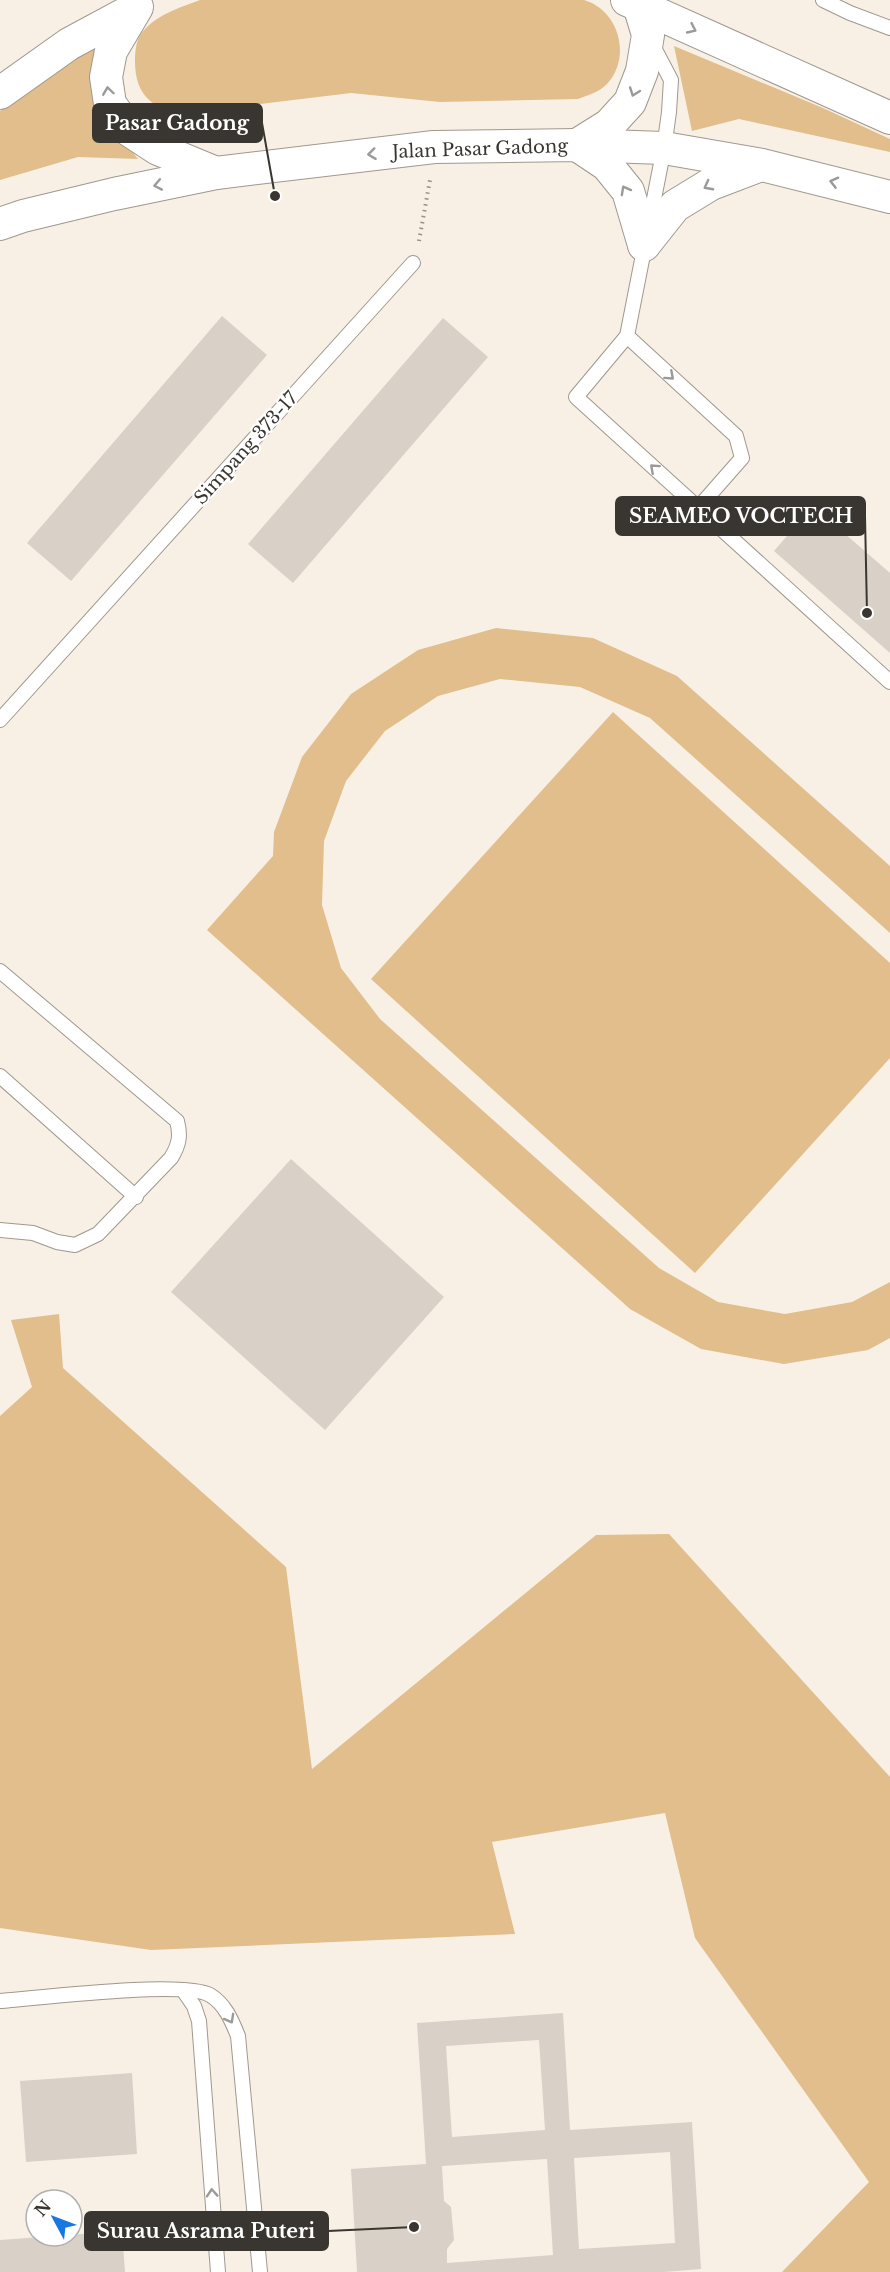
<svg xmlns="http://www.w3.org/2000/svg" width="890" height="2272" font-family="'Libre Baskerville',serif">
<rect width="100%" height="100%" fill="#f8f0e5"/>
<g fill="#e1be8c">
<path d="M200,0H584C619,10 632,57 607,84C599,92 589,95 578,99L440,102L351,93L186,113C153,110 135,96 135,61C135,53 136,40 141,34C155,15 179,8 200,0Z"/>
<path d="M95,37V82L111,125L138,159L78,157L0,180V111Z"/>
<path d="M674,46L823,108L890,139V152L739,119L692,131Z"/>
<path d="M496,628L593,638L677,676L890,866V933L650,718L580,687L500,679L438,696L385,731L346,781L324,841L322,905L341,968L380,1019L659,1268L718,1302L785,1314L852,1302L890,1282V1338L868,1350L784,1364L701,1349L630,1309L207,930L273,856L274,832L302,757L351,694L418,650Z"/>
<path d="M613,712L890,963V1058L695,1273L371,979Z"/>
<path d="M59,1314L63,1368L286,1567L312,1769L596,1535L669,1534L890,1777V2272H782L869,2182L695,1938L665,1813L492,1842L515,1934L151,1950L0,1928V1416L32,1387L11,1320Z"/>
</g>
<g fill="#d9d1c7" fill-rule="evenodd">
<path d="M222,316L267,355L71,581L27,543Z"/>
<path d="M443,318L488,357L293,583L248,544Z"/>
<path d="M813,506L890,573V653L774,551Z"/>
<path d="M291,1159L444,1297L325,1430L171,1292Z"/>
<path d="M563,2013L570,2130L692,2122L701,2269L664,2272H357L351,2169L426,2164L417,2023ZM539,2040L545,2130L452,2137L446,2046ZM670,2152L675,2243L579,2249L574,2158ZM547,2159L553,2255L447,2263V2249L454,2240L451,2207L444,2201L442,2166Z"/>
<path d="M132,2073L137,2154L26,2162L20,2081Z"/>
<path d="M122,2231L125,2272H0V2240Z"/>
</g>
<g fill="none" stroke-linecap="round" stroke-linejoin="round">
<g stroke="#9f988e" stroke-width="16">
<g id="service">
<path d="M823,0L850,13L890,28"/>
<path d="M651,42L671,80L669,112L664,148L627,336L576,397L890,682"/>
<path d="M627,336L736,436L742,458L698,508"/>
<path d="M0,720L413,263"/>
<path d="M0,971L177,1121C181,1136 179,1145 171,1158L98,1234L75,1245L57,1242L33,1233L0,1230"/>
<path d="M0,1076L136,1197"/>
<path d="M183,1990L194,2006L199,2021L218,2272"/>
<path d="M0,2001C39,1998 182,1980 210,1995C225,2004 232,2021 238,2036L260,2272"/>
</g>
</g>
<g stroke="#9f988e" stroke-width="34">
<g id="tertiary">
<path d="M627,0L890,118"/>
<path d="M137,7L111,51L106,77L110,104L129,130L158,149L216,173"/>
<path d="M0,93L69,44L136,8"/>
<path d="M577,145L609,125L630,102L642,71L648,35L639,5"/>
<path d="M577,145L607,165L628,191L644,245"/>
<path d="M0,224L23,216L114,194L216,173L434,147L577,145L664,148L762,165L890,197"/>
<path d="M644,245L675,206L711,184L761,165"/>
</g>
</g>
<path stroke="#969189" stroke-width="4" stroke-dasharray="1.5 4.5" stroke-linecap="butt" d="M419,241L430,180"/>
<use href="#service" stroke="#fff" stroke-width="14"/>
<use href="#tertiary" stroke="#fff" stroke-width="32"/>
</g>
<defs><path id="oneway-chevron" d="M-2-3.5L2.5 0L-2 3.5" fill="none" stroke-width="1.6" stroke-linecap="round" stroke-linejoin="round" transform="scale(1.5)"/></defs>
<g stroke="#9c9a98">
<use href="#oneway-chevron" transform="translate(692 29) rotate(25)"/>
<use href="#oneway-chevron" transform="translate(108 91) rotate(-98)"/>
<use href="#oneway-chevron" transform="translate(634 92) rotate(110)"/>
<use href="#oneway-chevron" transform="translate(372 154) rotate(173)"/>
<use href="#oneway-chevron" transform="translate(834 182) rotate(-166)"/>
<use href="#oneway-chevron" transform="translate(158 185) rotate(169)"/>
<use href="#oneway-chevron" transform="translate(708 186) rotate(152)"/>
<use href="#oneway-chevron" transform="translate(625 190) rotate(-119)"/>
<use href="#oneway-chevron" transform="translate(670 376) rotate(42)"/>
<use href="#oneway-chevron" transform="translate(654 468) rotate(-138)"/>
<use href="#oneway-chevron" transform="translate(230 2019) rotate(61)"/>
<use href="#oneway-chevron" transform="translate(212 2193) rotate(-94)"/>
</g>
<g text-anchor="middle" stroke-width="4.5" stroke-linejoin="round" paint-order="stroke">
<g font-size="18" fill="#393631" stroke="#fff">
<text transform="translate(480 149) rotate(-2)" y="6">Jalan Pasar Gadong</text>
<text transform="translate(246 448) rotate(-48)" y="6">Simpang 373-17</text>
</g>
</g>
<path fill="none" stroke="#393631" stroke-width="2" d="M275 196L262 123M867 613L865 516M414 2227L328 2231"/>
<g fill="#393631" stroke="#fff" stroke-width="2">
<circle cx="275" cy="196" r="6"/>
<circle cx="867" cy="613" r="6"/>
<circle cx="414" cy="2227" r="6"/>
</g>
<g fill="#393631" stroke="#393631" stroke-width="2">
<rect x="93" y="104" width="169" height="38" rx="6"/>
<rect x="616" y="497" width="249" height="38" rx="6"/>
<rect x="85" y="2212" width="243" height="38" rx="6"/>
</g>
<g font-size="20" text-anchor="middle" font-weight="bold" fill="#fff">
<text x="177" y="130">Pasar Gadong</text>
<text x="741" y="523">SEAMEO VOCTECH</text>
<text x="206" y="2238">Surau Asrama Puteri</text>
</g>
<g transform="translate(54 2218) rotate(311)"><circle r="28" fill="#ffffff" stroke="#b0afad" stroke-width="1.5"/>
<path d="M0-4.5L10 22L0 15L-10 22Z" fill="#1877e0"/>
<text y="-9" font-size="16" font-weight="bold" text-anchor="middle" fill="#393631">N</text>
</g>
</svg>
